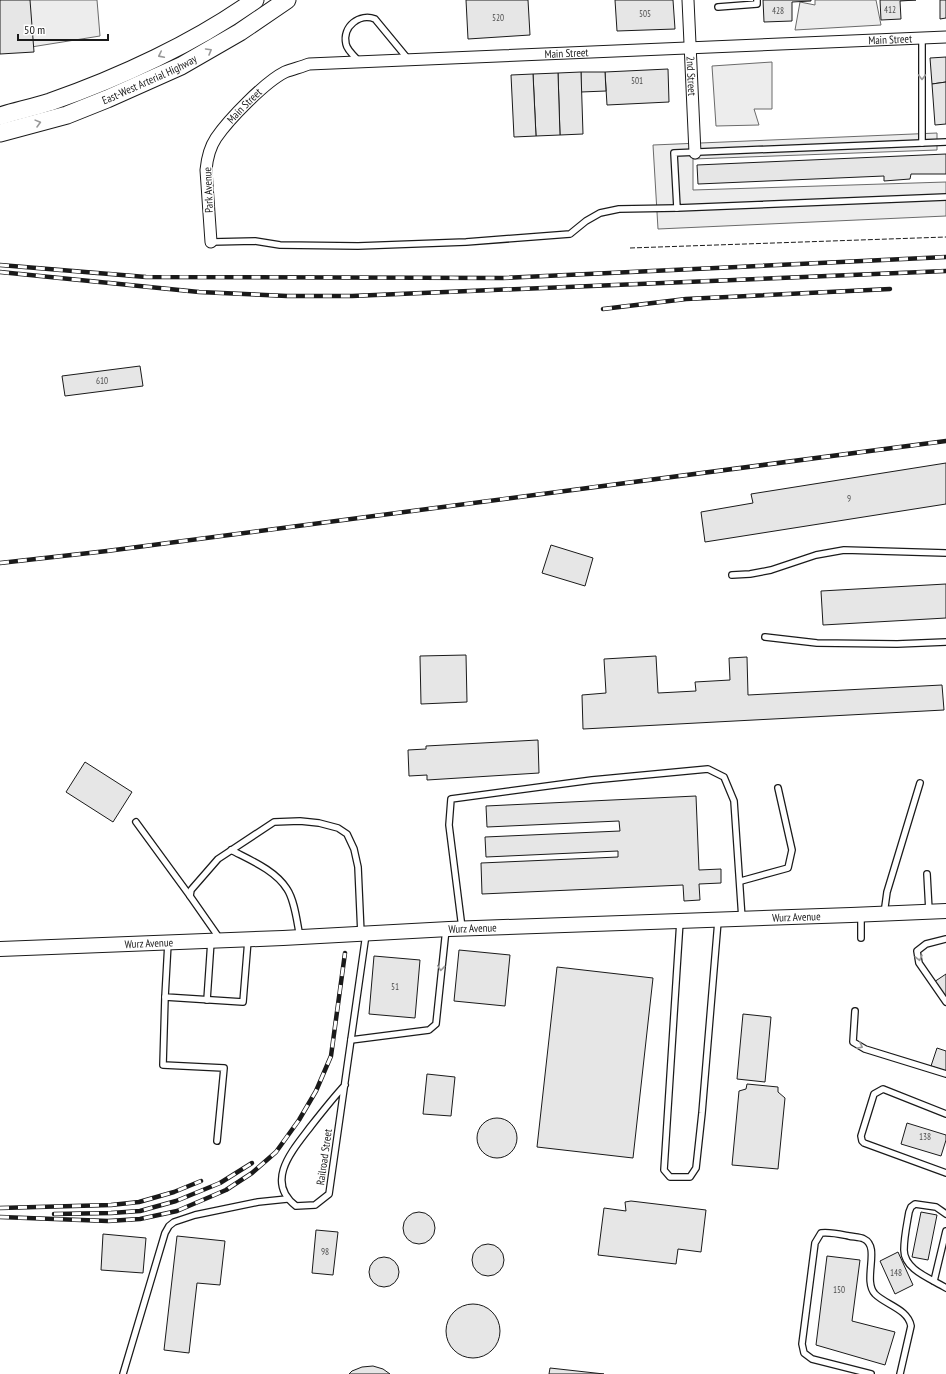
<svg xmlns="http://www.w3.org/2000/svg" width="946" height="1374" font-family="'PT Sans Narrow',sans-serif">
<rect width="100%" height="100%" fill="#fff"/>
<g fill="#ededed" stroke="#6a6a6a">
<path d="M0,0H97L100,36L0,52Z"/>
<path d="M815,0H876L881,25L795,30L800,2L815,5Z"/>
<path d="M772,62V109H754L759,125L716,126L712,66Z"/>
<path d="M937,133V150L693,159V190L946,182V216L658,229L653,145Z"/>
</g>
<g fill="#e6e6e6" stroke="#1a1a1a">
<path d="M0,0H30L34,52L0,54Z"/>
<path d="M466,0H528L530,35L468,39Z"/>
<path d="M615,0H673L675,29L617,31Z"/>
<path d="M763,0H811V1L792,2V21L764,22Z"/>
<path d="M880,0H916L900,1L901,19L881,20Z"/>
<path d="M940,0H946V18L940,19Z"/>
<path d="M946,57V82L932,84L930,58Z"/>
<path d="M668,69L669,102L607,105L605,72Z"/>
<path d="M581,72H605L606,91L581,92Z"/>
<path d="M581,72L583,134L560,135L558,73Z"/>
<path d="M558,73L560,135L536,136L533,74Z"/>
<path d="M533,74L536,136L514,137L511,75Z"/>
<path d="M946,82V124L935,125L932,84Z"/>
<path d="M946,154V174H911L910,179L884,181V176L698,184L697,165Z"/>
<path d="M140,366L143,386L65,396L62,376Z"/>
<path d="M946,463V504L705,542L701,512L753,503L751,494Z"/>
<path d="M551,545L593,558L585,586L542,573Z"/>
<path d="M946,584V618L823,625L821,591Z"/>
<path d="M466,655L467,702L421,704L420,656Z"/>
<path d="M656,656L658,693L696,691L695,682L730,680L729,658L747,657L748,695L942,685L944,710L583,729L582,695L606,693L604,659Z"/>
<path d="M538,740L539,773L427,780V775L409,776L408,750L426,749V746Z"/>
<path d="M85,762L132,792L113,822L66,792Z"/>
<path d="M696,796L699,870L721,869V883L699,884L700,900L684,901L683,885L482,894L481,863L618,857V851L486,857L485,837L620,831L619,821L487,827L486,806Z"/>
<path d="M459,950L510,955L505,1006L454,1001Z"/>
<path d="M374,956L420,960L415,1018L369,1014Z"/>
<path d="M557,967L653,978L633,1158L537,1147Z"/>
<path d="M946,974V999L934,982Z"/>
<path d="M743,1014L771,1017L765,1082L737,1079Z"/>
<path d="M937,1048L946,1051V1071L931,1066Z"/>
<path d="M427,1074L455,1077L451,1116L423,1114Z"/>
<path d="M747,1084L778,1087V1092L785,1098L778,1169L732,1165L739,1091L746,1089Z"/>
<circle cx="497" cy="1138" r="20"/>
<path d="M907,1123L946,1135V1140L941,1156L901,1144Z"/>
<path d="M631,1201L706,1210L701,1252L678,1249L676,1264L598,1255L604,1208L626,1211L625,1202Z"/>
<circle cx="419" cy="1228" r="16"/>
<path d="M921,1212L937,1215L928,1260L912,1257Z"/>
<path d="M316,1230L338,1232L333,1275L312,1273Z"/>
<path d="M103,1234L146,1238L143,1273L101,1270Z"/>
<path d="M177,1236L225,1241L220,1285L197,1283L189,1353L164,1350Z"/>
<circle cx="488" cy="1260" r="16"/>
<path d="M898,1252L913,1285L895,1294L880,1261Z"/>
<path d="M827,1256L860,1260L852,1321L895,1332L885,1365L816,1345Z"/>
<circle cx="384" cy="1272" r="15"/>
<circle cx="473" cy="1331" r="27"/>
<path d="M373,1366L383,1369L390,1374H349L352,1371L362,1367Z"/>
<path d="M550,1368L604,1374H549Z"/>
</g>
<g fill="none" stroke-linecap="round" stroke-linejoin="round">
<g stroke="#1a1a1a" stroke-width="8">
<g id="service">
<path d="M718,7L757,4V0"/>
<path d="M359,61C354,56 347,50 346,44C342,26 360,13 375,19L408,59"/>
<path d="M946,142L674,153L677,208L946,197"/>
<path d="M922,143V38"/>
<path d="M211,242L255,241L280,245L358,246L466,242L570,234L586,221L600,213L619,209L677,208"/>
<path d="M732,575L750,574L771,570L816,555L844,550L946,553"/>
<path d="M765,637L817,643L897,644L946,642"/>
<path d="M136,822L190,896"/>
<path d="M231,850C250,860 275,870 287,889C295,901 297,923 300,937"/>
<path d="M927,874L929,911"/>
<path d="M741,881L788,868L792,850L778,788"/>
<path d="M884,914L887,892L920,783"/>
<path d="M861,915V938"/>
<path d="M680,921L664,1170L670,1177H690L696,1168L702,1113L718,921"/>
<path d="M462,928L449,825L451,799L592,780L708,769L724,777L734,801L742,919"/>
<path d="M220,939L190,896L191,890L218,859L274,822L300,821L319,823L338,828L347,834L354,849L358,867L361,934"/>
<path d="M946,939L926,944L917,951L919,963L946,1002"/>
<path d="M168,943L165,997L243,1002L248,940"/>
<path d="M165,997L163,1065L224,1068L217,1141"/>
<path d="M207,1000L211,941"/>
<path d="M855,1011L853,1042L865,1049L946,1074"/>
<path d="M351,1040L429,1030L436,1024L446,929"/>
<path d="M345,1085C333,1098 322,1112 311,1126C293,1150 264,1181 296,1206L315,1205L329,1194C342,1107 354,1020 366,934"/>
<path d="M946,1114L883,1089L874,1094L861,1136L862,1141L864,1143L946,1173"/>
<path d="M946,1214L936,1207L915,1204L911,1207L909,1212C907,1224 904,1237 904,1250C904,1270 932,1279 946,1288"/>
<path d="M934,1281L946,1231"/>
<path d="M123,1374L165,1233L169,1226L174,1222L195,1215L258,1202L287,1199"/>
<path d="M871,1374L812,1359L804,1353L802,1344L815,1243L821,1233C831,1232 839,1234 849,1236C853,1237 860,1237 864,1239C881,1247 862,1280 875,1294C886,1305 908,1309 911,1326L900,1374"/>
</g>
</g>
<g stroke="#1a1a1a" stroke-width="13">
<g id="minor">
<path id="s1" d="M688,0L695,153"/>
<path id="s2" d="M211,242L206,170C207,159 210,147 216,138C229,119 265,82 285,72C293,69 301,67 309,64L946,37"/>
</g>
</g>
<g stroke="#1a1a1a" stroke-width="16">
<g id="tertiary">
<path id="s3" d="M0,949L283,938L449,929L851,915L946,911"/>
</g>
</g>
<g stroke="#1a1a1a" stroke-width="19">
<g id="primary">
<path d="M0,116C17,111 34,107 50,102C119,78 195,43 255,0"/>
<path id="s4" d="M0,133L67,115L107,99L181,66L240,32L287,0"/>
</g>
</g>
<use href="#service" stroke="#fff" stroke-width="5.5"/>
<use href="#minor" stroke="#fff" stroke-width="11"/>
<use href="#tertiary" stroke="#fff" stroke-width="14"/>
<use href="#primary" stroke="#fff" stroke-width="17"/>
<g stroke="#1a1a1a" stroke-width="4.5">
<g id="rail">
<path d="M0,265L146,277L503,278L946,257"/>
<path d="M0,272L199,292L287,296H352L946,271"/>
<path d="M603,309L686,299L890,289"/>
<path d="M0,563L107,551L946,441"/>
<path d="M0,1208L111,1205L139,1202L174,1192L201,1181"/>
<path d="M54,1214L111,1213L140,1211L176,1201L220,1183L252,1163"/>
<path d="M0,1217L108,1221L140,1219L177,1211L226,1190L252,1173L276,1152L299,1120L316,1091L331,1056L345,953"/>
</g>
</g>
<use href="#rail" stroke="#fff" stroke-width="3" stroke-dasharray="9" stroke-linecap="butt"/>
<path stroke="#1a1a1a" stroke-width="1" stroke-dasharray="5 2" stroke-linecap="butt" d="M630,248L946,237"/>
</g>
<defs><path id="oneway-chevron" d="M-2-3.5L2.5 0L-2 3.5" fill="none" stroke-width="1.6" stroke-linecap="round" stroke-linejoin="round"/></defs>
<g stroke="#989898">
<use href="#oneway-chevron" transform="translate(209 51) rotate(-30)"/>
<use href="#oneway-chevron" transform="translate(161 55) rotate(154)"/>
<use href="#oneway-chevron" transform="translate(922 77) rotate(90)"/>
<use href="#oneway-chevron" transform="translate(38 123) rotate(-15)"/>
<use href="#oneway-chevron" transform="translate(919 958) rotate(78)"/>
<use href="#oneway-chevron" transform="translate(441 968) rotate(96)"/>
<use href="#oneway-chevron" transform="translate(860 1046) rotate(26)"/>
</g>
<g text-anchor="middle" stroke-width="3" stroke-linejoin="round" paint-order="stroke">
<g font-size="9" fill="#4d4d4d">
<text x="890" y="13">412</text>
<text x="778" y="14">428</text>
<text x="645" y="17">505</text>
<text x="498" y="21">520</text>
<text x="637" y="84">501</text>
<text x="102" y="384">610</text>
<text x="849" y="502">9</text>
<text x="395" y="990">51</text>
<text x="925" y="1140">138</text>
<text x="325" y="1255">98</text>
<text x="896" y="1276">148</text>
<text x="839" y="1293">150</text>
</g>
<g font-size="11" fill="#1a1a1a" stroke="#fff">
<text dy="4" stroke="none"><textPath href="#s2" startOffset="809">Main Street</textPath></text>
<text dy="4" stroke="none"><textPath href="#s2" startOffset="485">Main Street</textPath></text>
<text dy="4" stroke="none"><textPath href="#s1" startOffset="76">2nd Street</textPath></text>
<text dy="4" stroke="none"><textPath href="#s4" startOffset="159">East-West Arterial Highway</textPath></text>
<text dy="4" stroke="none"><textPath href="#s2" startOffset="149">Main Street</textPath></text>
<text transform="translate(208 190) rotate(-92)" y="4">Park Avenue</text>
<text dy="4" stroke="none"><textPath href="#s3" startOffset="797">Wurz Avenue</textPath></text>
<text dy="4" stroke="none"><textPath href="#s3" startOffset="473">Wurz Avenue</textPath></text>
<text dy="4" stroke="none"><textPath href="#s3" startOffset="149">Wurz Avenue</textPath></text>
<text transform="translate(324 1157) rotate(-82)" y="4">Railroad Street</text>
</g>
</g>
<path d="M18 34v6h90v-6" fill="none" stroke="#1a1a1a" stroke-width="2"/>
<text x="24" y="34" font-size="12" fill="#1a1a1a" stroke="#ffffff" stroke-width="3" paint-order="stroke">50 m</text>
</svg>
